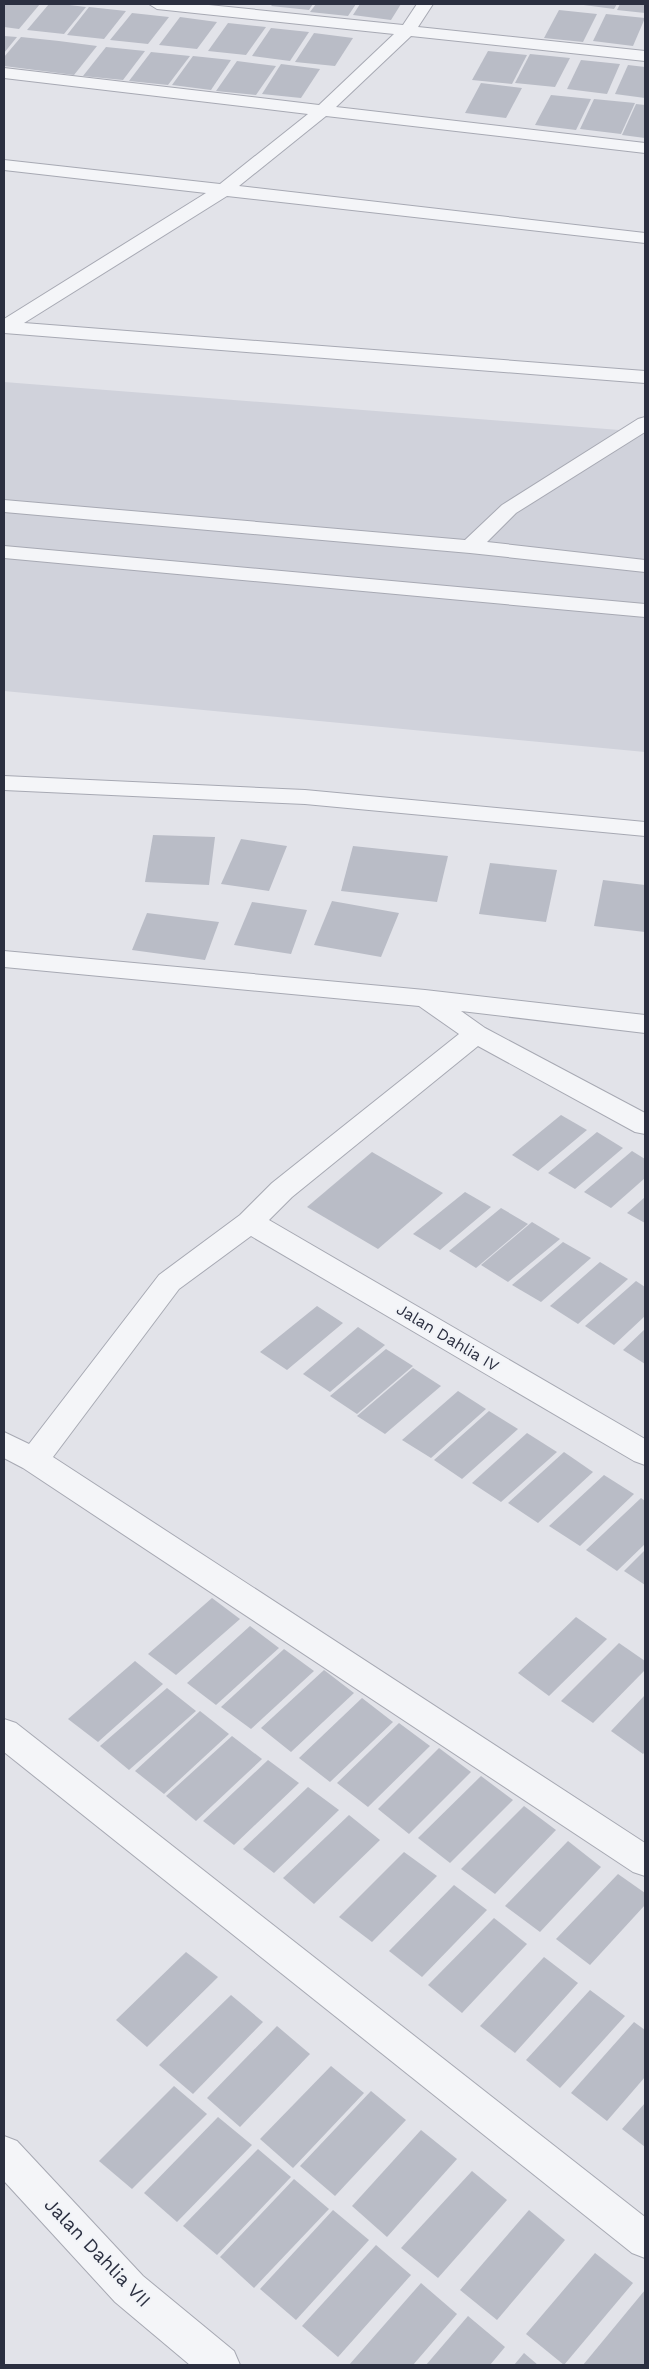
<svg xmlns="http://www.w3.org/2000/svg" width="649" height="2369" font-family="'Work Sans',sans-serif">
<rect width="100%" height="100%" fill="#e2e3e9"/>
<path fill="#d0d2db" d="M4,382L645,432V752L4,691Z"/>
<g fill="#b9bcc6">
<path d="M4,4H40L19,29L4,27Z"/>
<path d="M49,4H61L86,7L64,34L27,30Z"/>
<path d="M273,4H313L309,10L271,6Z"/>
<path d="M316,4H356L348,16L310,12Z"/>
<path d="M360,4H401L391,20L353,15Z"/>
<path d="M576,4H617L614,9Z"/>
<path d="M620,4H645V13L617,10Z"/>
<path d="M89,7L126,11L104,39L67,35Z"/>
<path d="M559,10L597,14L583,42L544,38Z"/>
<path d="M132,13L169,17L148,44L110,40Z"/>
<path d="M606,14L645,18L633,46L593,41Z"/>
<path d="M180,17L217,22L197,49L159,45Z"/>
<path d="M228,23L266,27L246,55L208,51Z"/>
<path d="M271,28L309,32L290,61L252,56Z"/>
<path d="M314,33L353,38L335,66L295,62Z"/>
<path d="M4,36L17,37L4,53Z"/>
<path d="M21,37L59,41L97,46L74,75L4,66V57Z"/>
<path d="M106,47L145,51L123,80L83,76Z"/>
<path d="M488,51L527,55L512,84L472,80Z"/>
<path d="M151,52L190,56L168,85L129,81Z"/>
<path d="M530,54L570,58L555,87L515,83Z"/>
<path d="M193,56L231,60L211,90L172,85Z"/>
<path d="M581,60L620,64L607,94L567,89Z"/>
<path d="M237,61L276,66L256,95L216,91Z"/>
<path d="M281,64L320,69L301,98L262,94Z"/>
<path d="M628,65L645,67V98L615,94Z"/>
<path d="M481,83L522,88L506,118L465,113Z"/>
<path d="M551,95L591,99L576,130L535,125Z"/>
<path d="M594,99L635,103L621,134L580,129Z"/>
<path d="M636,104L645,105V138L622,135Z"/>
<path d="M153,835L215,837L209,885L145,882Z"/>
<path d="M241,839L287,846L269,891L221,884Z"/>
<path d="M353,846L448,856L437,902L341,891Z"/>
<path d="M490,863L557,870L546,922L479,914Z"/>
<path d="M603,880L645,885V932L594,926Z"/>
<path d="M332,901L399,913L381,957L314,945Z"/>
<path d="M252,902L307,910L291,954L234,945Z"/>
<path d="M147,913L219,922L205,960L132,950Z"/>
<path d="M561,1115L587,1130L538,1171L512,1155Z"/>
<path d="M597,1132L623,1148L575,1189L548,1173Z"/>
<path d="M632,1151L645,1159V1178L611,1208L584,1192Z"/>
<path d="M372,1152L443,1193L378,1249L307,1207Z"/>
<path d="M465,1192L491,1207L440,1250L413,1234Z"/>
<path d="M645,1197V1223L627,1213Z"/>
<path d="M501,1208L528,1224L476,1268L449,1251Z"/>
<path d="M532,1222L560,1239L508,1282L481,1265Z"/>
<path d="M563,1242L591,1258L541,1302L512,1285Z"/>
<path d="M600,1262L628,1279L578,1324L550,1306Z"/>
<path d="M636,1281L645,1287V1316L614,1345L585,1326Z"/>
<path d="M317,1306L343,1323L287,1370L260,1352Z"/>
<path d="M358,1327L385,1345L330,1392L303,1374Z"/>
<path d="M645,1329V1364L623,1350Z"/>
<path d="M386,1349L413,1366L357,1414L330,1396Z"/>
<path d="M413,1368L441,1386L385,1434L357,1416Z"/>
<path d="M458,1391L486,1409L431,1458L402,1440Z"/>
<path d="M489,1411L518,1429L462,1479L434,1460Z"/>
<path d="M527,1433L557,1452L501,1502L472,1483Z"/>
<path d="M564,1452L593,1472L538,1523L508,1503Z"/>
<path d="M604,1475L634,1494L580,1546L549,1526Z"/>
<path d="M641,1498L645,1501V1544L617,1571L586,1550Z"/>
<path d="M645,1550V1585L624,1571Z"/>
<path d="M212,1598L240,1619L176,1675L148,1654Z"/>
<path d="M576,1617L607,1639L549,1696L518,1673Z"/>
<path d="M250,1626L279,1648L216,1705L187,1683Z"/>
<path d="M619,1643L645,1661V1670L593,1723L561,1701Z"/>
<path d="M284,1649L314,1671L251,1729L221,1707Z"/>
<path d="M135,1661L163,1684L98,1742L68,1719Z"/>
<path d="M324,1670L354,1693L291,1752L261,1728Z"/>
<path d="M167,1688L196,1711L129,1770L100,1746Z"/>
<path d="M645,1695V1752L643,1754L611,1731Z"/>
<path d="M362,1698L393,1722L330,1782L299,1758Z"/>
<path d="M200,1711L229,1734L164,1794L135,1771Z"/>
<path d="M399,1723L430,1746L368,1807L337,1783Z"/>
<path d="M232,1736L262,1759L196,1821L166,1796Z"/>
<path d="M439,1748L471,1772L409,1834L378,1809Z"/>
<path d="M268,1760L299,1783L234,1845L203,1821Z"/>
<path d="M481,1776L513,1800L450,1863L418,1838Z"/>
<path d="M308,1787L339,1810L274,1873L243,1849Z"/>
<path d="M524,1806L556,1830L495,1894L461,1869Z"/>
<path d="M349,1815L380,1840L314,1904L283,1878Z"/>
<path d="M568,1841L601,1867L540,1932L505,1906Z"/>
<path d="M404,1852L437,1876L372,1942L339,1917Z"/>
<path d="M618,1874L645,1893V1905L590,1965L556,1939Z"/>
<path d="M454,1885L487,1910L422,1977L389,1951Z"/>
<path d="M494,1918L527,1944L462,2013L428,1985Z"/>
<path d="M186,1952L218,1977L147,2047L116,2020Z"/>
<path d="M544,1957L578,1983L515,2053L480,2026Z"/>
<path d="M590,1990L625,2016L560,2088L526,2060Z"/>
<path d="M231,1995L263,2022L193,2094L159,2065Z"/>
<path d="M634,2022L645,2030V2077L607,2121L571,2093Z"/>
<path d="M277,2026L310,2054L240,2127L207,2098Z"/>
<path d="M331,2066L364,2093L293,2168L260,2139Z"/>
<path d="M174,2086L207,2114L132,2189L99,2161Z"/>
<path d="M371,2091L406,2120L335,2196L300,2166Z"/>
<path d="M645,2103V2147L622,2129Z"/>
<path d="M218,2117L252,2145L177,2222L144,2193Z"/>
<path d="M421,2130L457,2159L387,2237L352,2206Z"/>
<path d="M258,2149L291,2177L217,2255L183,2226Z"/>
<path d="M472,2171L507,2200L438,2278L401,2248Z"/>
<path d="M294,2179L329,2209L254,2288L220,2257Z"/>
<path d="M333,2210L369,2240L296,2320L260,2289Z"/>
<path d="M529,2210L565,2240L497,2320L460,2290Z"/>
<path d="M376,2245L411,2275L338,2357L302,2326Z"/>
<path d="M595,2253L633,2283L564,2365L526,2334Z"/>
<path d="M421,2283L457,2314L413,2365H349Z"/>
<path d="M645,2290V2365H583Z"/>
<path d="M468,2316L505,2347L490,2365H426Z"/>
<path d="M524,2353L538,2365H514Z"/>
</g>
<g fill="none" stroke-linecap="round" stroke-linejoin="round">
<g stroke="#a7a9b3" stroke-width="2">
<g id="minor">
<path d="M149,4H199L403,25L417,4H433L418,27L645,51V61L411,36L336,107L645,143V153L326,116L239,186L645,233V243L227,196L24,323L645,371V383L4,333V319L206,193L4,170V160L220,184L308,114L4,78V68L319,105L394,34L157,9Z"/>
<path d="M645,417V432L516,513L487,542L645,560V572L470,553L4,512V500L465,540L502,505L638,419Z"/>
<path d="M4,776L305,790L645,822V836L305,804L4,790Z"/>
<path d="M4,951L425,990L645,1015V1033L461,1011L485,1028L645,1113V1134L635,1132L478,1046L292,1197L269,1220L645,1439V1465L634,1461L251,1236L179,1289L53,1457L645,1843V1876L633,1872L23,1468L4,1458V1432L29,1444L159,1275L240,1215L272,1183L459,1034L419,1006L4,967Z"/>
<path d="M4,1719L16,1723L645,2217V2258L632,2253L4,1752Z"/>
<path d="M4,2136L17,2141L143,2276L234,2351L240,2365H190L115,2302L4,2181Z"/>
</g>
</g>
<g stroke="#a7a9b3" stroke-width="2">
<path id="tertiary" d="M4,546L645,604V617L4,558Z"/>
</g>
<use href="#minor" fill="#f4f5f8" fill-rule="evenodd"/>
<use href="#tertiary" fill="#f4f5f8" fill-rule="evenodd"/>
</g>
<g text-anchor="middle" stroke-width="4" stroke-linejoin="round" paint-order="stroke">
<g font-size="16" fill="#2b2f40" stroke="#f1f3f7">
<text transform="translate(448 1337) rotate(31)" y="6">Jalan Dahlia IV</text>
</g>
<g font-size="19" fill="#2b2f40" stroke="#f1f3f7">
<text transform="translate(98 2252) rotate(46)" y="7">Jalan Dahlia VII</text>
</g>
</g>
<rect width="649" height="2369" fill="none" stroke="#2b2f40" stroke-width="10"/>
</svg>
